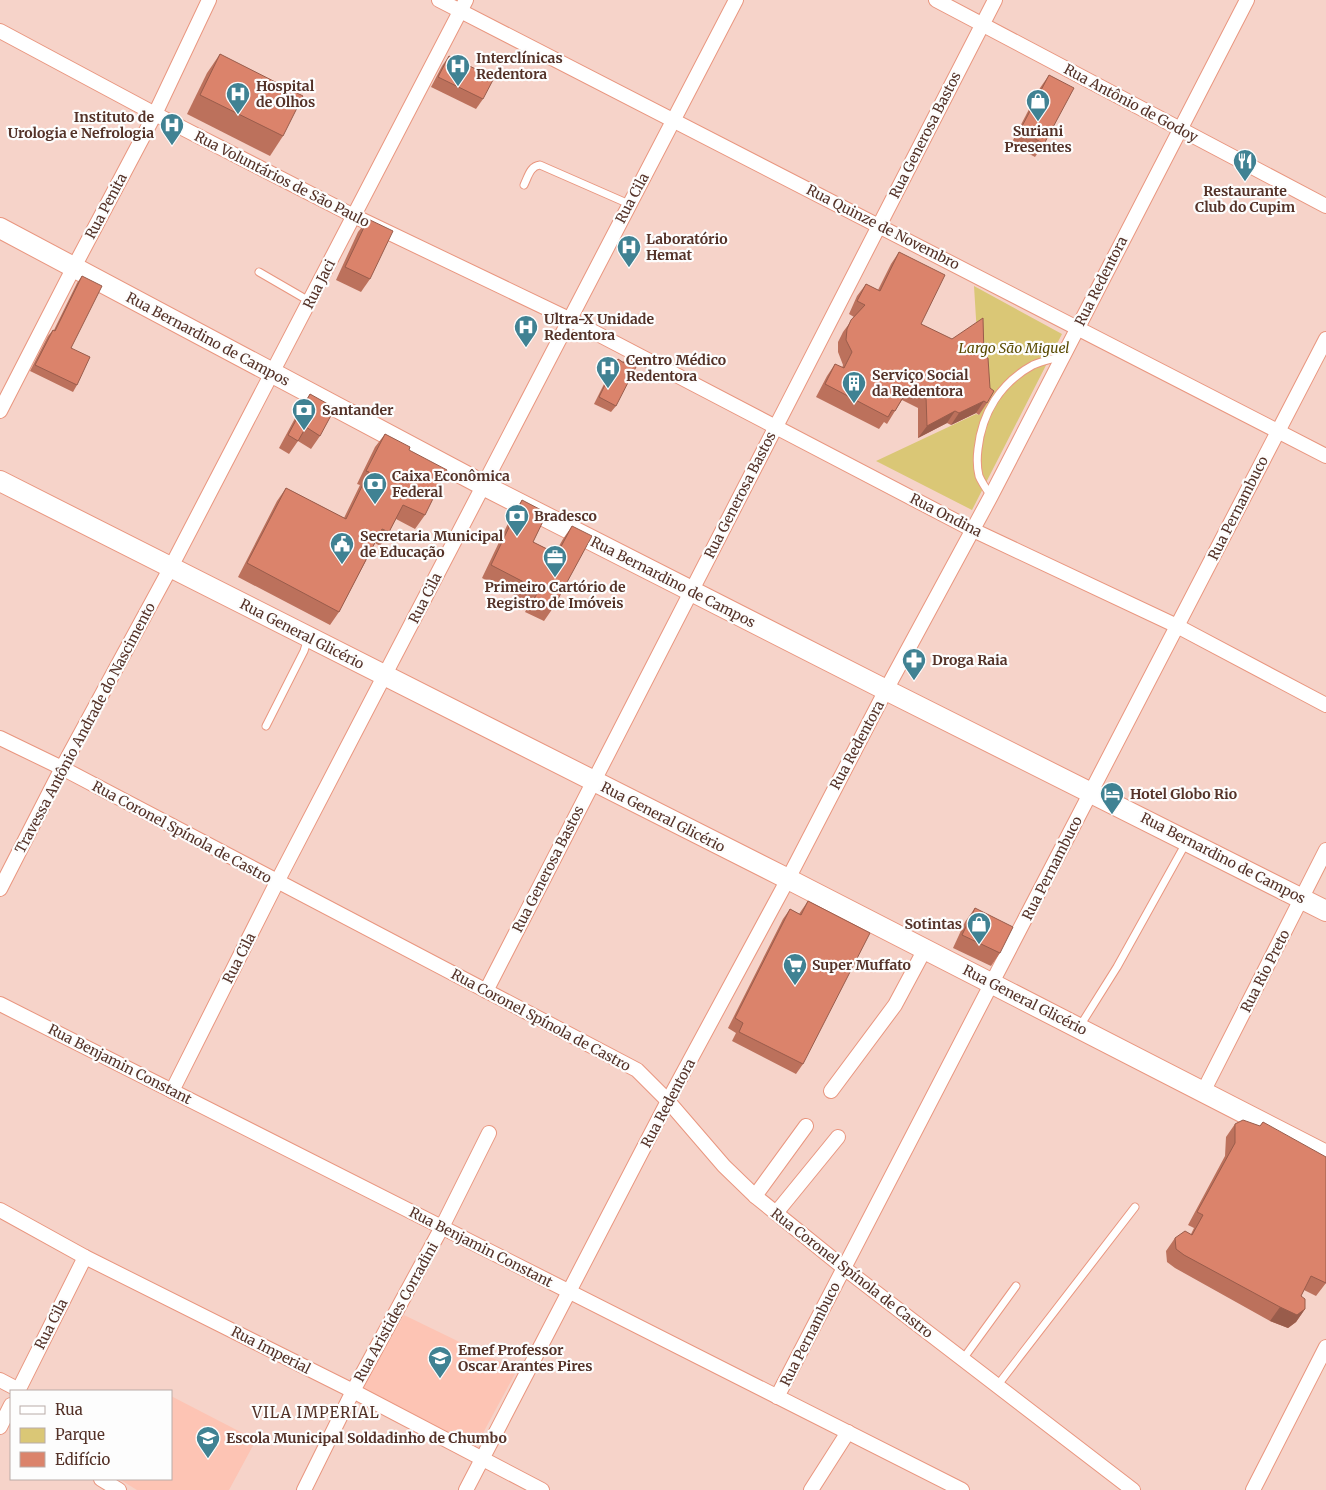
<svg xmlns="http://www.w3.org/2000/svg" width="1326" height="1490" font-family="Merriweather,serif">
<rect width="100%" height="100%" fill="#f6d3c9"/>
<g fill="#fdc4b4">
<path d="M404,1315L517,1370L475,1448L363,1388Z"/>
<path d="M171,1396L256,1440L229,1490H137L119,1479H171Z"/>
</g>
<path fill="#dac776" d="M974,286L1062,334L972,510L876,461L976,414L979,415L986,403L981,400Z"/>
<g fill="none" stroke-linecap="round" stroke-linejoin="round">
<g stroke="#e9967f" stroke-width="9">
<g id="lane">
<path d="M524,185C528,177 530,166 540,165L629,204"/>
<path d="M259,272L309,301"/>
<path d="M991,496C987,490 982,483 979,476C977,468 977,457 978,449C982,413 1000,383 1033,365C1042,361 1053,359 1062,356"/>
<path d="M266,726L304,651L308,638"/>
<path d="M1080,1026L1117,967L1186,843"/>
<path d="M963,1359L1016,1286"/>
<path d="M997,1386L1135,1207"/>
</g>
</g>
<g stroke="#e9967f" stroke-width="16">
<g id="street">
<path d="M439,0L1326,456"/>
<path d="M936,0L1326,206"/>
<path d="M0,31L155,114L354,216L569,319L973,530L1177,626L1326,705"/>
<path d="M0,411L74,267L155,114L209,0"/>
<path d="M0,738L62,768L637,1070L668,1101L724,1166L755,1196L844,1268L1133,1490"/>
<path d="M0,889L62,768L171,567L466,0"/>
<path d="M486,991L995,0"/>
<path d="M0,1004L962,1490"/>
<path d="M172,1091L277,882L736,0"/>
<path d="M831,1091L895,1005L925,949"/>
<path d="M1203,1092L1326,850"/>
<path d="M755,1196L806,1126"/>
<path d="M0,1210L85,1257L353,1391L542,1490"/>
<path d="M776,1213L838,1137"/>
<path d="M0,1380L19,1390"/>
<path d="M18,1391L85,1257"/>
<path d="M777,1397L1326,339"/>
<path d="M0,1427L11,1405"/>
<path d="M101,1479L119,1490"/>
<path d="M304,1490L353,1391L442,1227L489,1133"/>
<path d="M466,1490L668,1101L788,879L886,690L991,496L1247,0"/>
<path d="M811,1490L848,1432"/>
<path d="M1253,1490L1326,1347"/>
</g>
</g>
<g stroke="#e9967f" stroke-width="22">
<g id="secondary">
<path d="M0,228L483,485L886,690L1326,911"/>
<path d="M0,481L788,879L1326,1155"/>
</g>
</g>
<use href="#lane" stroke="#fff" stroke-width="7"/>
<use href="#street" stroke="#fff" stroke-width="14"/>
<use href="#secondary" stroke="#fff" stroke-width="20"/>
</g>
<g fill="#bc715c">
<path d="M220,54L283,136L270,156L187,114L207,73Z"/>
<path d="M449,56L483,99L476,109L431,87L442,66Z"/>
<path d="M1049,75L1044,144L1035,157L1011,144L1040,88Z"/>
<path d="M368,219L370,279L361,292L336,280L358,232Z"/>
<path d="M899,252L921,324L984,356L987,403L979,415L976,413L951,425L947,423L918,438V408L902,400L895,411L887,424L884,422L879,429L816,397L827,376L835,364L842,368L843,365L838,352V342L843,332L854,317L849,314L857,296L866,284L878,290L891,264Z"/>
<path d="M82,276L71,348L77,385L73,392L30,371L48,336L53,330H54L77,283Z"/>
<path d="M627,357L616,406L611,412L594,404L613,366L618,359L623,362Z"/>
<path d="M310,394L320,436L311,449L298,441L289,454L279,448L301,407Z"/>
<path d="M385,434L409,450L425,515L415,529L396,519L389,532L380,546L375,543L339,612L330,625L238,577L277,501L286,488L344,518L360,485L357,484L375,447Z"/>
<path d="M522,500L533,542L555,553L563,539L572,526L553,608L544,621L525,612L530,603L482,578L513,513Z"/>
<path d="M808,901L803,1064L796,1074L732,1041L736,1033L728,1028L783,919L790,909L799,914Z"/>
<path d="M975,908L1000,953L991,966L953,948L965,922Z"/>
<path d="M1263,1122L1326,1283L1316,1296L1304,1290L1301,1296L1305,1309L1296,1322L1288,1328L1270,1321L1175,1268L1167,1262L1166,1251L1175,1238L1191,1234L1194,1228L1188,1225L1225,1156L1226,1137L1235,1124L1260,1126Z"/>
</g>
<g fill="#995c4b">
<path d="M984,401L976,413L951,425L959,413Z"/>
<path d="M955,411L947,423L918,438L927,426Z"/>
<path d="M1280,1307L1305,1309L1296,1322L1288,1328L1270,1321Z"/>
</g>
<g fill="#db836b" stroke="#995c4b">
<path d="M220,54L303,96L283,136L200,95Z"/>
<path d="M449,56L494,78L483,99L438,77Z"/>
<path d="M1049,75L1074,88L1044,144L1020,130Z"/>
<path d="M368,219L393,231L370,279L345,267Z"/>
<path d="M899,252L945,275L921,324L952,339L983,318L984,356L988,358L990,388L994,391L987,403L984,401L959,413L955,411L927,426L926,396L909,387L895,411L892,410L888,417L825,384L835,364L844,368L852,352L846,340L847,329L851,320L865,305L857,301L866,284L880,291Z"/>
<path d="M82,276L102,286L71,348L90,357L77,385L35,365L53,330L55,331Z"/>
<path d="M627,357L638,363L616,406L599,397L618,359L624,363Z"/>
<path d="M310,394L335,408L320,436L306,427L298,441L288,435Z"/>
<path d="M385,434L410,447L409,450L447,470L425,515L403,505L389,532L382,529L339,612L247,563L286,488L346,519L369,472L366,471Z"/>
<path d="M522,500L547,513L533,542L557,554L572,526L592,536L553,608L534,599L539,590L491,565Z"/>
<path d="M808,901L870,933L803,1064L739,1032L743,1023L735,1018L790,909L801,915Z"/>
<path d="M975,908L1013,927L1000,953L962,935Z"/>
<path d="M1243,1120L1260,1126L1263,1122L1326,1157V1283L1311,1276L1301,1296L1305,1299V1309L1297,1315L1280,1307L1184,1255L1176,1249L1175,1238L1185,1231L1192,1235L1203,1215L1197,1212L1235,1143V1124Z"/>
</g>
<defs>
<g id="hospital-pin" transform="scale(1.25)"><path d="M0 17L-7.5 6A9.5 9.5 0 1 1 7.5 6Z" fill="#408293" stroke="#fdfdfd"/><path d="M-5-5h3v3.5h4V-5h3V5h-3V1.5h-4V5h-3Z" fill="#fff"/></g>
<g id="shop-pin" transform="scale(1.25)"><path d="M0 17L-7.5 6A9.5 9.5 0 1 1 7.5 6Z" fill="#408293" stroke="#fdfdfd"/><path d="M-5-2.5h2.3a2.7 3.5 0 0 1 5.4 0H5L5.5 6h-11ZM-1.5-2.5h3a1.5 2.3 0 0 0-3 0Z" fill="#fff"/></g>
<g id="restaurant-pin" transform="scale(1.25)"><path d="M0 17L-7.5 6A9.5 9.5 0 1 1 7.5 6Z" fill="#408293" stroke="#fdfdfd"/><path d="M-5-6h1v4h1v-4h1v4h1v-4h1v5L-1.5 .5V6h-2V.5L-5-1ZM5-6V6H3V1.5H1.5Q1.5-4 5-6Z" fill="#fff"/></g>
<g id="building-pin" transform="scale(1.25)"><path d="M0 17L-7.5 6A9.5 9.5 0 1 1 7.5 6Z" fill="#408293" stroke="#fdfdfd"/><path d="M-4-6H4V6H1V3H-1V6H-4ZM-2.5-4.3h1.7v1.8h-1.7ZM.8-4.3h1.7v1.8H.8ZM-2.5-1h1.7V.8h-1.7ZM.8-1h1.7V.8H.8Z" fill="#fff"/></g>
<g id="bank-pin" transform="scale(1.25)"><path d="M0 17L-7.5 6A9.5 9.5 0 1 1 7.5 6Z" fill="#408293" stroke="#fdfdfd"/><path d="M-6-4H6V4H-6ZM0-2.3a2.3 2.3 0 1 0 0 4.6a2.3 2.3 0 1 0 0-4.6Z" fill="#fff"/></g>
<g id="civic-pin" transform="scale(1.25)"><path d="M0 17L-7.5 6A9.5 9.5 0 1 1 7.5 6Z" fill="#408293" stroke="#fdfdfd"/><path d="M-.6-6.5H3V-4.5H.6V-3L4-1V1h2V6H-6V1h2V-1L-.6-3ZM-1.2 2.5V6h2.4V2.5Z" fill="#fff"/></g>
<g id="office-pin" transform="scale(1.25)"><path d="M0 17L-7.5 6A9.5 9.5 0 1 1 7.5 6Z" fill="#408293" stroke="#fdfdfd"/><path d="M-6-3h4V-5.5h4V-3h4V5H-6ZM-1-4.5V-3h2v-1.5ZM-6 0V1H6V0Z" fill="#fff"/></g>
<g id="pharmacy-pin" transform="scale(1.25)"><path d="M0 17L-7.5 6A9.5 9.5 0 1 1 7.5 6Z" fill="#408293" stroke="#fdfdfd"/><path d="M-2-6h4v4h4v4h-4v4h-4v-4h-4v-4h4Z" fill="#fff"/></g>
<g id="hotel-pin" transform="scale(1.25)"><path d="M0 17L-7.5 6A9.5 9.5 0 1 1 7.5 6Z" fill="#408293" stroke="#fdfdfd"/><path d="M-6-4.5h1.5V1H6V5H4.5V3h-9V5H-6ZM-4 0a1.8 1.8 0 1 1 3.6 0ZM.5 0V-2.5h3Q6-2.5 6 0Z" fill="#fff"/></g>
<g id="supermarket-pin" transform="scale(1.25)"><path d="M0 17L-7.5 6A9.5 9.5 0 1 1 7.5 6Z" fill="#408293" stroke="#fdfdfd"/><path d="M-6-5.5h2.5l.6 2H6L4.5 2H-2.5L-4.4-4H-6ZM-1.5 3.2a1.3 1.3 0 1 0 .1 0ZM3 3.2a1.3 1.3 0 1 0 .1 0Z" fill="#fff"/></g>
<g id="school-pin" transform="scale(1.25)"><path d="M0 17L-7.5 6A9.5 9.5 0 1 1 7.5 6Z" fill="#408293" stroke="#fdfdfd"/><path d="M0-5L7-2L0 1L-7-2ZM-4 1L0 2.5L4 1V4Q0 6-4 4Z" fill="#fff"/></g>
</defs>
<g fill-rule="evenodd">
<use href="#hospital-pin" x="458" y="66"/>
<use href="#hospital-pin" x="238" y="94"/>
<use href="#shop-pin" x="1038" y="101"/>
<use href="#hospital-pin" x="172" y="125"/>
<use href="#restaurant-pin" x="1245" y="161"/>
<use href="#hospital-pin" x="629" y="247"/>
<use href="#hospital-pin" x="526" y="327"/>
<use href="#hospital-pin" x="608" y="368"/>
<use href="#building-pin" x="854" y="383"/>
<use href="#bank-pin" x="304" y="410"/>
<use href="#bank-pin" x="375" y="484"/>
<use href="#bank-pin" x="517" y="516"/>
<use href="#civic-pin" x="342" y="544"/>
<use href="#office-pin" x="555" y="557"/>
<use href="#pharmacy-pin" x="914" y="660"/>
<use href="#hotel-pin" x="1112" y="794"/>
<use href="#shop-pin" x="979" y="924"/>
<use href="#supermarket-pin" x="795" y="965"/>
<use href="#school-pin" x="440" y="1358"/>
<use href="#school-pin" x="208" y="1438"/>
</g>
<g text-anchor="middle" stroke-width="4.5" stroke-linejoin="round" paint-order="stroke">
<g font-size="14" font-weight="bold" fill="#543228" stroke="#fdfdfd" text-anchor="start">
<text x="476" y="63">Interclínicas<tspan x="476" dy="16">Redentora</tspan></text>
<text x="256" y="91">Hospital<tspan x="256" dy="16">de Olhos</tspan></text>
<text x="154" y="122" text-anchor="end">Instituto de<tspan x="154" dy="16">Urologia e Nefrologia</tspan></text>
<text x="1038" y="136" text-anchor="middle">Suriani<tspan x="1038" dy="16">Presentes</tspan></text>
<text x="1245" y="196" text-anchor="middle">Restaurante<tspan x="1245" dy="16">Club do Cupim</tspan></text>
<text x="646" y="244">Laboratório<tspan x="646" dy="16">Hemat</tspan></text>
<text x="544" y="324">Ultra-X Unidade<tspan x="544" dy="16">Redentora</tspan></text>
<text x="626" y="365">Centro Médico<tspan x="626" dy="16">Redentora</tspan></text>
<text x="872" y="380">Serviço Social<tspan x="872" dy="16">da Redentora</tspan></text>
<text x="322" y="415">Santander</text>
<text x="392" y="481">Caixa Econômica<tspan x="392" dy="16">Federal</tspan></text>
<text x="534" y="521">Bradesco</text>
<text x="360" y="541">Secretaria Municipal<tspan x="360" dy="16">de Educação</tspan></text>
<text x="555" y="592" text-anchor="middle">Primeiro Cartório de<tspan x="555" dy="16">Registro de Imóveis</tspan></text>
<text x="932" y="665">Droga Raia</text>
<text x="1130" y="799">Hotel Globo Rio</text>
<text x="962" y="929" text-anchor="end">Sotintas</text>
<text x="812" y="970">Super Muffato</text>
<text x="458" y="1355">Emef Professor<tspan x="458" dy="16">Oscar Arantes Pires</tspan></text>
<text x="226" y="1443">Escola Municipal Soldadinho de Chumbo</text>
</g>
<g font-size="14" fill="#543228" stroke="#fdfdfd">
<text transform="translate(1131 103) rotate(28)" y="5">Rua Antônio de Godoy</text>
<text transform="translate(925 135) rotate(-63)" y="5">Rua Generosa Bastos</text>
<text transform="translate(282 179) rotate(27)" y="5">Rua Voluntários de São Paulo</text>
<text transform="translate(632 198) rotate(-62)" y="5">Rua Cila</text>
<text transform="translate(106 206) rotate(-62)" y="5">Rua Penita</text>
<text transform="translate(883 227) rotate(27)" y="5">Rua Quinze de Novembro</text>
<text transform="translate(1101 281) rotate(-63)" y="5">Rua Redentora</text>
<text transform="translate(319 284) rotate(-63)" y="5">Rua Jaci</text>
<text transform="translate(208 339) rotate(28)" y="5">Rua Bernardino de Campos</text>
<text transform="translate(740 495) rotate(-63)" y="5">Rua Generosa Bastos</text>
<text transform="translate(1238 508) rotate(-63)" y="5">Rua Pernambuco</text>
<text transform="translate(946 515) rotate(27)" y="5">Rua Ondina</text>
<text transform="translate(673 582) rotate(27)" y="5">Rua Bernardino de Campos</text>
<text transform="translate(425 598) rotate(-63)" y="5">Rua Cila</text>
<text transform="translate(302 634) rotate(27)" y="5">Rua General Glicério</text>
<text transform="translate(85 728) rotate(-62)" y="5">Travessa Antônio Andrade do Nascimento</text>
<text transform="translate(857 745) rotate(-62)" y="5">Rua Redentora</text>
<text transform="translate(663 817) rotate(27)" y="5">Rua General Glicério</text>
<text transform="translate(182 832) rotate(28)" y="5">Rua Coronel Spínola de Castro</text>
<text transform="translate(1223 858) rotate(27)" y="5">Rua Bernardino de Campos</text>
<text transform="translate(1052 868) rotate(-63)" y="5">Rua Pernambuco</text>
<text transform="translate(548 869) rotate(-63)" y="5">Rua Generosa Bastos</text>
<text transform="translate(239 958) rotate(-63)" y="5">Rua Cila</text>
<text transform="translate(1265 971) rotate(-63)" y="5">Rua Rio Preto</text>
<text transform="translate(1025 1000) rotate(27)" y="5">Rua General Glicério</text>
<text transform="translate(541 1020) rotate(28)" y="5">Rua Coronel Spínola de Castro</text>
<text transform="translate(120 1064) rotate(27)" y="5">Rua Benjamin Constant</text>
<text transform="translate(668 1103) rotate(-62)" y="5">Rua Redentora</text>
<text transform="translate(481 1247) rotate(27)" y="5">Rua Benjamin Constant</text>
<text transform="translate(852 1273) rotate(38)" y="5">Rua Coronel Spínola de Castro</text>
<text transform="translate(396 1312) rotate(-61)" y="5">Rua Aristides Corradini</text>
<text transform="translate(51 1324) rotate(-63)" y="5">Rua Cila</text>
<text transform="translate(810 1334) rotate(-63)" y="5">Rua Pernambuco</text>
<text transform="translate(271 1350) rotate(27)" y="5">Rua Imperial</text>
</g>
<g font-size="14" font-style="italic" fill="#594a00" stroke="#fdfdfd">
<text x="1014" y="353">Largo São Miguel</text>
</g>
<g font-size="15" letter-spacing="1" fill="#543228" stroke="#fdfdfd">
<text x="316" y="1418">VILA IMPERIAL</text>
</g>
</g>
<rect x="10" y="1390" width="162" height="90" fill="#fdfdfd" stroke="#b9aca8"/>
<rect x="20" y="1406" width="25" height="8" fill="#ffffff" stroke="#b9aca8"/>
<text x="55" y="1415" font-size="15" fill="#543228">Rua</text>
<rect x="20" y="1428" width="25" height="15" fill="#dac776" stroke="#b9aca8"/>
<text x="55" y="1440" font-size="15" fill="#543228">Parque</text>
<rect x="20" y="1452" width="25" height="15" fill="#db836b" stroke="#b9aca8"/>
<text x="55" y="1465" font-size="15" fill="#543228">Edifício</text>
</svg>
